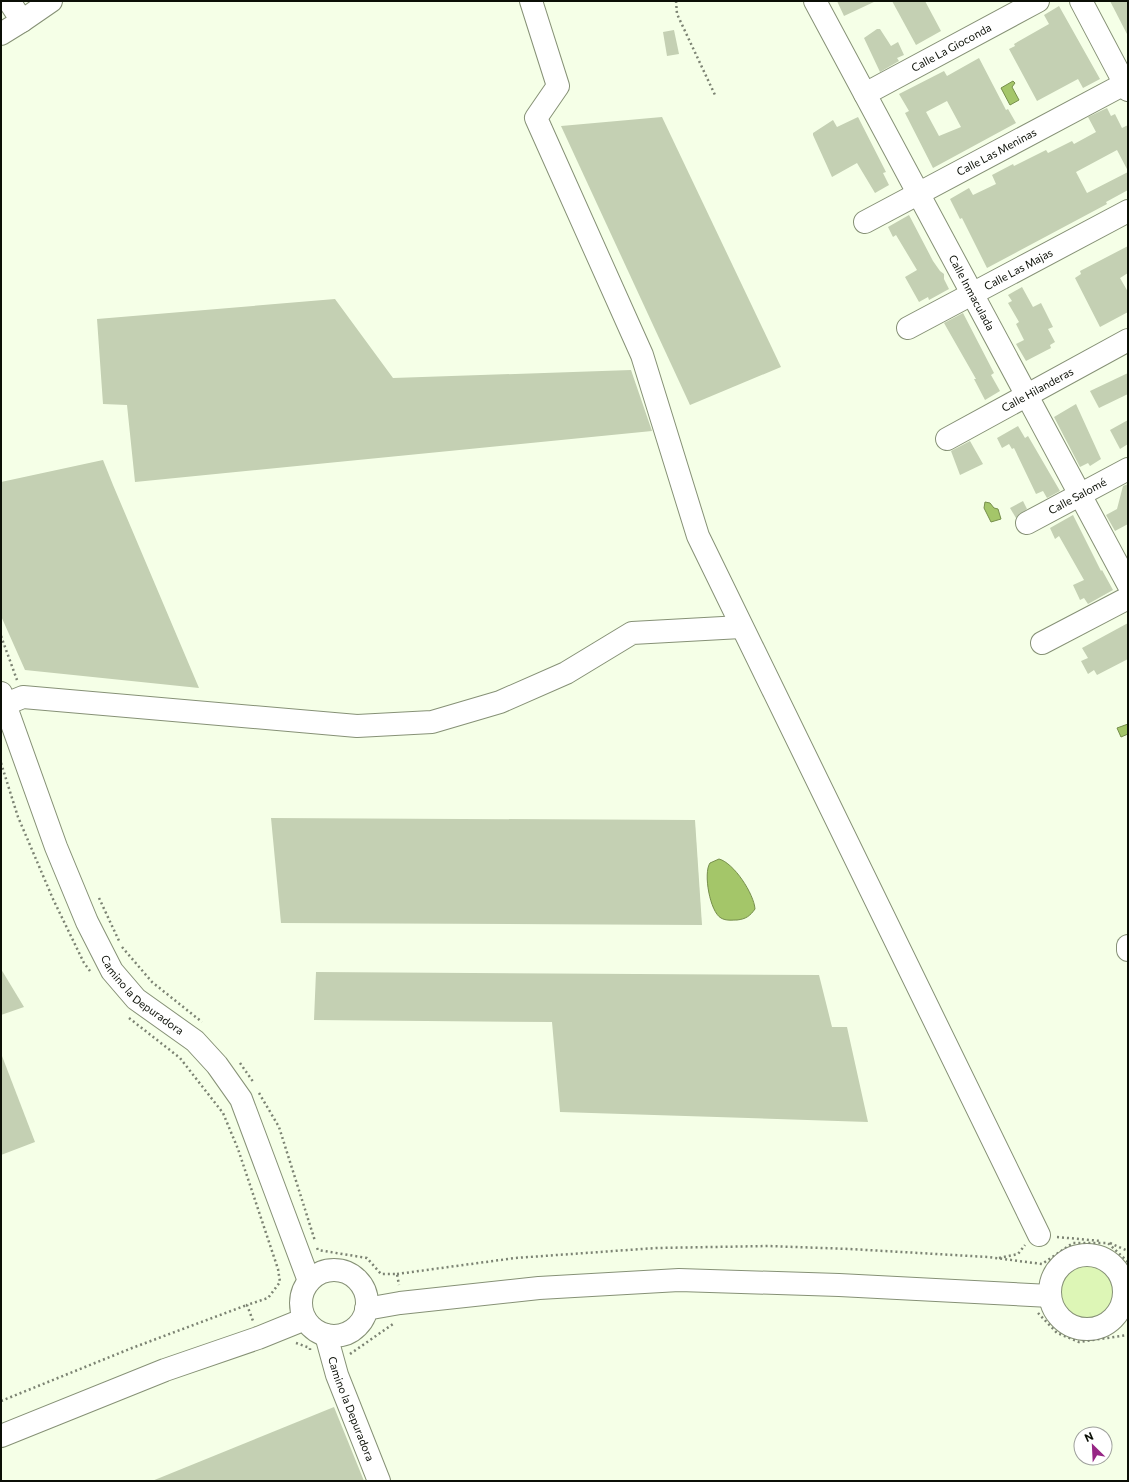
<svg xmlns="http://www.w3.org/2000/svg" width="1129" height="1482" font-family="Commissioner,sans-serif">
<rect width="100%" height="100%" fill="#f5ffe7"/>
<g fill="#ddf6b6">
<circle cx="1087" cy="1292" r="33"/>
<path d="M1127,1288L1128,1289V1316L1119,1314L1123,1311Z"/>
</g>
<g fill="#a4c669" stroke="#768f4b">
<path d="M1013,81L1015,83L1012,87L1019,100L1010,105L1001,88Z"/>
<path d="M985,502L990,503L994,508L998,509L1001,519L991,522L984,508Z"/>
<path d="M1128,724V734L1121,737L1117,728Z"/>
<path d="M719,859C734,863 754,894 755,909C750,916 746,919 737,920C732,920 726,921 721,918C710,912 703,873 710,863Z"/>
</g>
<g fill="#c4d0b3" fill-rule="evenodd">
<path d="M837,1H876L844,16Z"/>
<path d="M892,1H925L941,31L916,45Z"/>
<path d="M1110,1H1128V36Z"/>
<path d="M1059,6L1100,79L1083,88L1078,79L1037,101L1009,49L1015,46L1014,44L1049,24L1044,15Z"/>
<path d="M877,29H880L891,46L898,42L904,55L897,58L899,61L880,72L864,38Z"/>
<path d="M674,30L679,54L667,56L663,32Z"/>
<path d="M979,58L1006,110L1008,109L1016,123L933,168L905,113L909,111L899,94L944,71L947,76ZM947,101L961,127L939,136L926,112Z"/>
<path d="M1107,108L1111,116L1115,114L1122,128L1128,125V171L1117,150L1076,172L1087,193L1128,172V190L1106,202L1107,204L987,268L962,218L960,219L950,199L969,188L973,195L996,184L992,175L1013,164L1014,166L1046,150L1048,153L1072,141L1074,144L1096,132L1088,117Z"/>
<path d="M662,117L781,367L690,405L561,126Z"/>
<path d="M858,117L886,172L883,173L889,185L875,193L857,163L832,177L813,135V133L833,120L837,127Z"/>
<path d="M909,215L933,261L940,271L944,274V279L949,289L929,300L928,297L919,302L905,277L917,270L896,235L893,237L888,227Z"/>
<path d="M1128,246V273L1120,278L1128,292V312L1100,327L1075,278L1081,274L1080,271Z"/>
<path d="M1022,287L1033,307L1041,303L1053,327L1048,329L1055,342L1050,345L1051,348L1026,361L1016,344L1024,340L1016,324L1019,322L1008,303L1012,301L1008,295Z"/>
<path d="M335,299L393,378L631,370L652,431L135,482L127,405L103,404L97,319Z"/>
<path d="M963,313L994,373L991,375L1000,391L985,400L974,379H976L944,323Z"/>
<path d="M1128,373V394L1099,408L1090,391Z"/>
<path d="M1076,404L1101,459L1090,466L1088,463L1080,467L1054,417Z"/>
<path d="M1128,420V444L1120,449L1110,430Z"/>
<path d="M1018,426L1025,438L1028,436L1060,491L1047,498L1043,491L1036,494L1014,448L1012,449L1009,444L1002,448L997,438Z"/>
<path d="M970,441L983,464L960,475L951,451Z"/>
<path d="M103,460L113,485L199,688L25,670L1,616V482Z"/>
<path d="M1128,484V524L1115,531L1106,515L1117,509L1123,486Z"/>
<path d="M1023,501L1027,509L1016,518L1010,508Z"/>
<path d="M1073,515L1101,571L1102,570L1113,590L1088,604L1084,598L1080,600L1073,585L1084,580L1059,536L1055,539L1050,528Z"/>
<path d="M1128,623V659L1097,675L1094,670L1088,674L1081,661L1088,658L1082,648Z"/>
<path d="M271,818L695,820L702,925L281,923Z"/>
<path d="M1,969L24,1007L1,1015Z"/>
<path d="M316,972L819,975L832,1027H847L868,1122L560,1112L552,1022L314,1020Z"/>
<path d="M2,1056L35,1142L1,1155V1057Z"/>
<path d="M334,1407L364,1481H152Z"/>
</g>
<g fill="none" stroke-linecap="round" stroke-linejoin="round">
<g stroke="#869176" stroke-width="24">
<g id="minor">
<path d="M531,1L558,86L536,118L642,355L698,536L1039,1235"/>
<path id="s1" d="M815,1L1128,584"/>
<path d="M1081,1L1128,90"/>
<path d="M22,21L51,1"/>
<path d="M1,34L22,21L9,1"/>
<path id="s2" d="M865,94L1038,1"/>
<path id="s3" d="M865,222L1128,82"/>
<path id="s4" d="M908,328L1128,211"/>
<path id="s5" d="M947,439L1128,340"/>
<path id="s6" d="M1027,523L1128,469"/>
<path d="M1042,643L1128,598"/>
<path id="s7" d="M1,693L56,847L87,922L112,971L136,999L195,1041L217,1065L241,1099L309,1281"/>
<path d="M1,706L23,697L357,726L432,722L500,702L566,673L632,633L741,627"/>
<path d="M1128,946V950"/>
<circle cx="1087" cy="1292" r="37"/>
<circle cx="334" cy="1303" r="33"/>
<path d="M366,1309L400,1303L539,1288L679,1280L839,1285L1050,1296"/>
<path id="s8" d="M326,1335L337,1375L379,1481"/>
<path d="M1,1436L165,1370L258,1338L305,1319"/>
</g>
</g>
<g stroke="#7c8373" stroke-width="2.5" stroke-dasharray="2 3" stroke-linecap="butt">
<path d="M676,1L677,14L715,95"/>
<path d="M1,636L17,680"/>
<path d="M1,763L18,817L53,899L84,963L90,971"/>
<path d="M99,898L120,943"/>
<path d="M122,947L152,982L202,1022"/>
<path d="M129,1018L180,1058L223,1113L238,1149L278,1269L280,1282L268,1298L247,1305L253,1321"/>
<path d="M240,1063L254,1083"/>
<path d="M259,1093L279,1127L315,1241"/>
<path d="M1057,1237L1101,1241"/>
<path d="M1110,1243L1128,1251"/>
<path d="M317,1248L318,1250L367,1258L381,1274H397L399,1285"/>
<path d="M999,1258L1018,1254L1025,1245"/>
<path d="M397,1274L515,1258L656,1248L768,1246L850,1249L988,1257L1042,1264L1073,1243H1108L1128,1262"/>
<path d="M1038,1313L1057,1333L1079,1342L1128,1335"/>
<path d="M296,1343L310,1348V1350"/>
<path d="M350,1354L393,1324"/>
<path d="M1,1401L132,1348L247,1305"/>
</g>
<use href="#minor" stroke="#fff" stroke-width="22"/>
</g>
<g text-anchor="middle" stroke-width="4" stroke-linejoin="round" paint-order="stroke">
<g font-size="11" fill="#0b0f06" stroke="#fff">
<text dy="4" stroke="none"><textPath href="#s2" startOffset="98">Calle La Gioconda</textPath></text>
<text dy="4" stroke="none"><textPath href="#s3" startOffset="149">Calle Las Meninas</textPath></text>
<text dy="4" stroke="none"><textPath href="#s4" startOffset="125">Calle Las Majas</textPath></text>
<text dy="4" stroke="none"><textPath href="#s1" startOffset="331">Calle Inmaculada</textPath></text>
<text dy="4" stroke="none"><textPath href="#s5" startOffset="103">Calle Hilanderas</textPath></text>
<text dy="4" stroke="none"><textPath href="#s6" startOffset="57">Calle Salomé</textPath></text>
<text dy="4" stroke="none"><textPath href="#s7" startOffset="338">Camino la Depuradora</textPath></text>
<text dy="4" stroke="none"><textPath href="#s8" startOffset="78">Camino la Depuradora</textPath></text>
</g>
</g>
<rect width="1129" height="1482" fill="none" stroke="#0b0f06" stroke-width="4"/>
<g transform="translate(1093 1446) rotate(336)"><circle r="19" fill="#ffffff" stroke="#9d9f9b"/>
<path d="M0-3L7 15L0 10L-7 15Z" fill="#972685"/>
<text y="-6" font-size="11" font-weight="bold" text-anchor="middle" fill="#0b0f06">N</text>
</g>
</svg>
